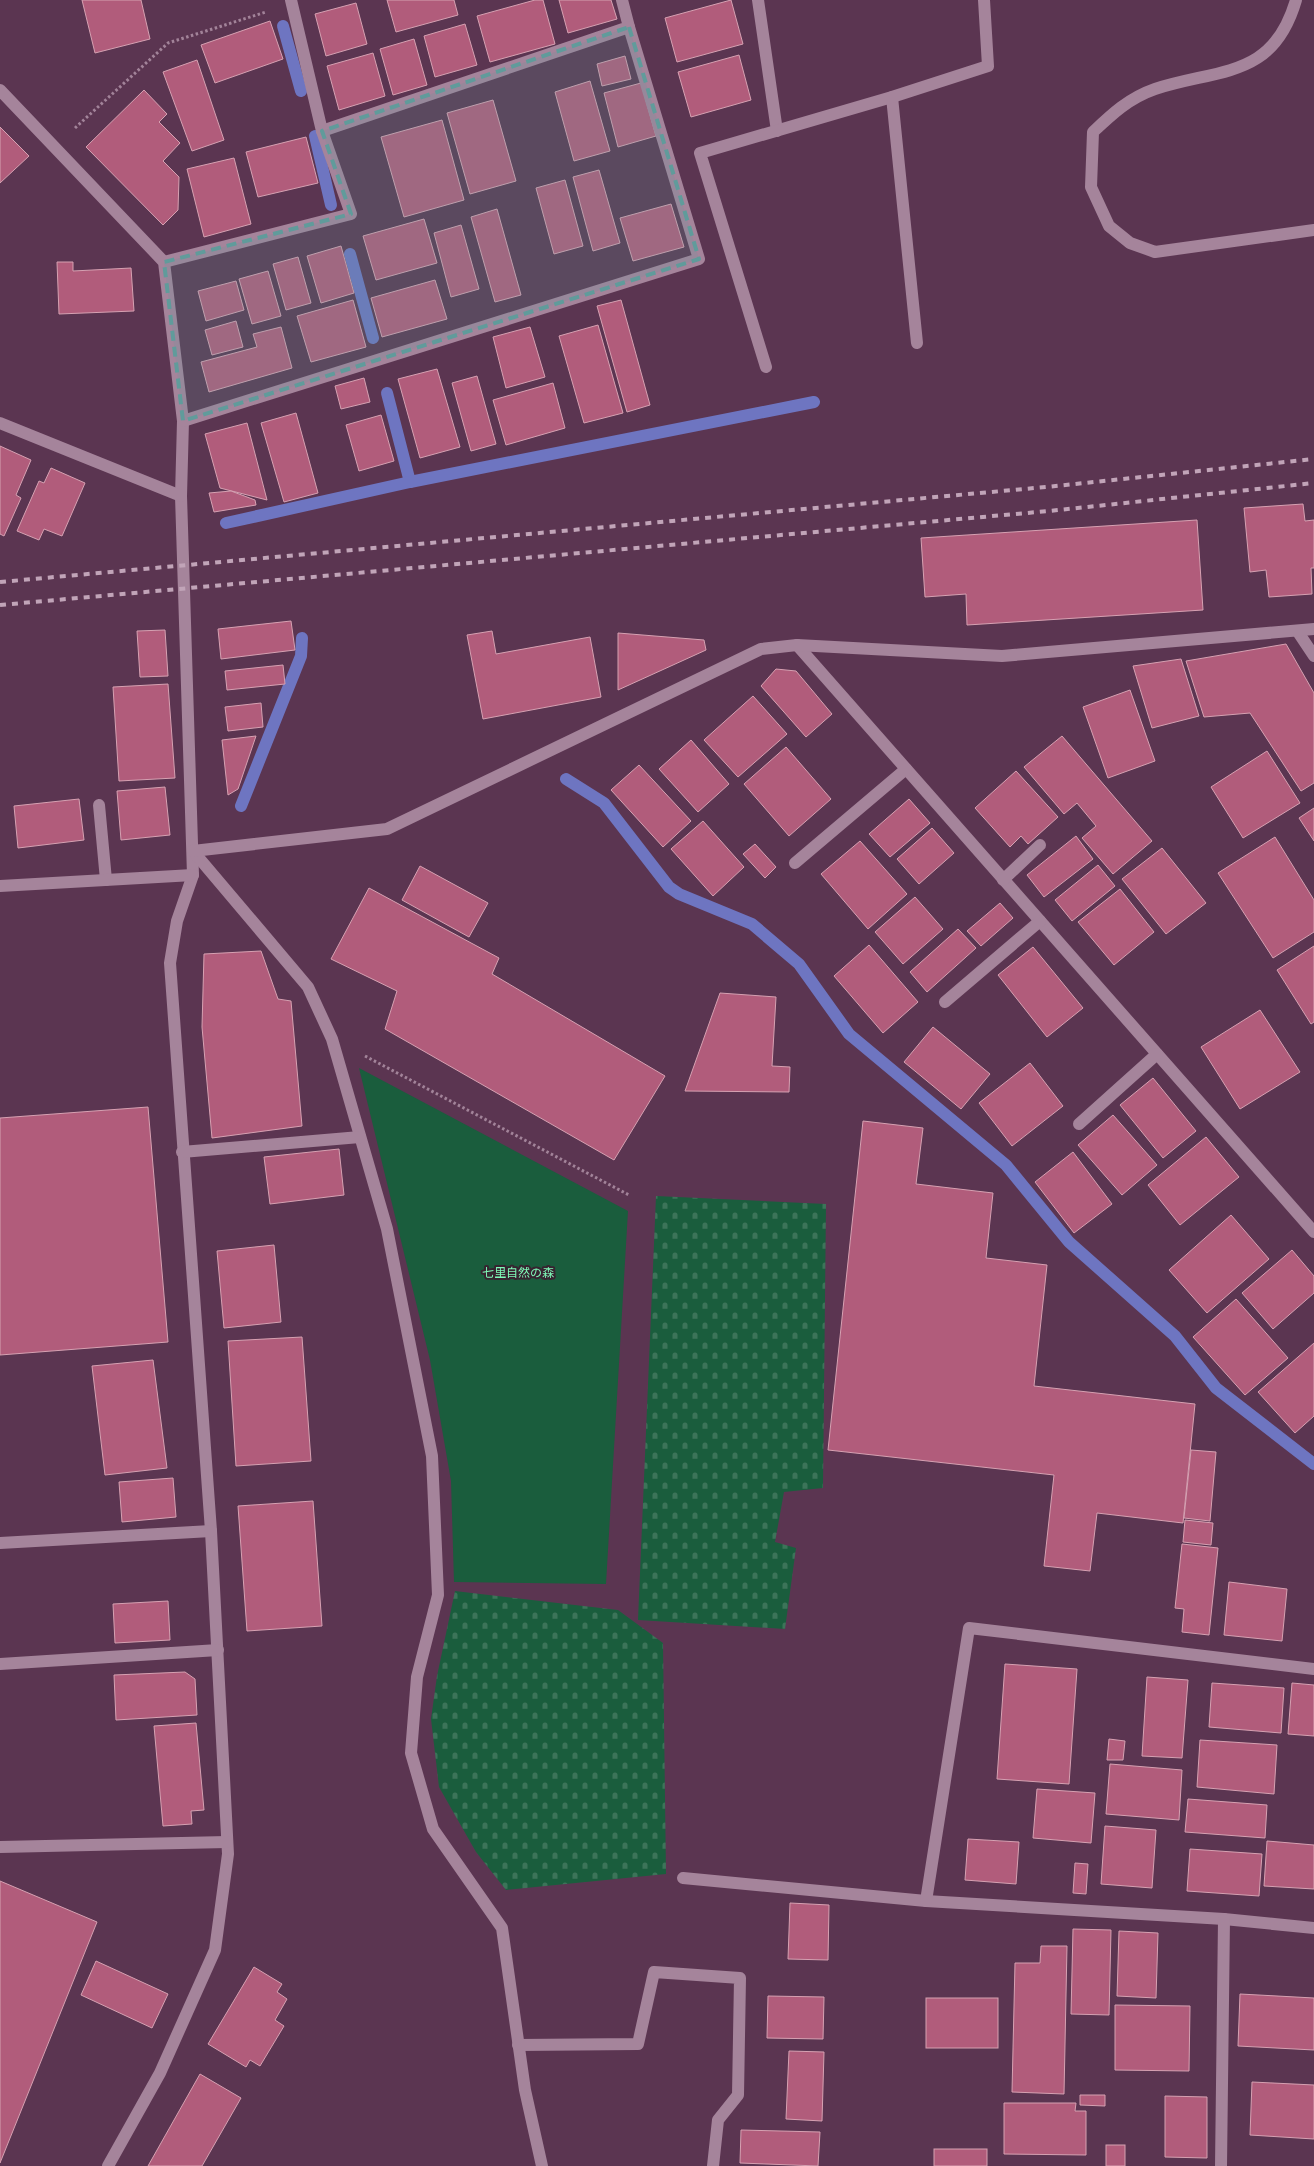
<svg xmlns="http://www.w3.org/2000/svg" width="1314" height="2166" font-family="Figtree,'Noto Sans JP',sans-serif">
<defs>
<pattern id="cemetery-stones" width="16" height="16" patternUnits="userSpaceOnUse" patternTransform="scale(1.25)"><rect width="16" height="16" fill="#1a5d3d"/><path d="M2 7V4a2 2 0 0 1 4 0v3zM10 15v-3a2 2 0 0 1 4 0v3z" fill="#3c7459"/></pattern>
</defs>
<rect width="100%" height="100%" fill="#5b3551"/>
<g fill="url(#cemetery-stones)">
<path d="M656,1196L826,1204L823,1488L784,1492L775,1542L796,1548L785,1629L638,1620Z"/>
<path d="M455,1591L618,1610L663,1643L666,1874L506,1890L476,1852L439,1787L431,1719L437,1676Z"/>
</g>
<path fill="#1a5d3d" d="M359,1068L628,1211L606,1584L454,1582L451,1481L430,1360Z"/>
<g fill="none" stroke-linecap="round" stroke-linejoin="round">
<g stroke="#6e75c1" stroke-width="12">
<path d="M283,26L301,91"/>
<path d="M315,136L331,205"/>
<path d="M350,254L373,338"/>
<path d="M387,393L410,482"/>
<path d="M226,523L410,482L814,402"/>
<path d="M566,779L604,803L669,887L679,894L752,924L799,964L849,1034L1006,1165L1069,1242L1175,1336L1216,1388L1314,1464"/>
<path d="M241,806L301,656L302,638"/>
</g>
</g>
<g fill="#b15c7b" stroke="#d6a1b2">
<path d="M82,0H141L150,39L95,53Z"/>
<path d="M387,0H454L458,15L396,32Z"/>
<path d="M535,0H543L555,44L490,62L477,16Z"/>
<path d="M559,0H611L617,19L568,33Z"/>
<path d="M731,0L743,44L677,62L665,18Z"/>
<path d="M356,3L367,44L326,56L315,14Z"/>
<path d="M270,21L283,59L215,83L201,45Z"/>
<path d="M465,24L477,65L435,77L424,36Z"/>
<path d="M414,39L427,85L393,95L380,49Z"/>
<path d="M373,53L385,96L339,110L327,66Z"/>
<path d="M739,55L751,100L691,117L678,72Z"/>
<path d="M625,56L631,79L602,86L597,64Z"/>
<path d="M197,60L224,140L192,151L163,72Z"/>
<path d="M590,81L610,151L574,161L555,92Z"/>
<path d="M641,83L656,136L618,147L604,93Z"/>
<path d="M144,90L167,114L159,122L180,143L163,161L179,177L178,210L163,225L86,147Z"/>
<path d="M493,100L516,181L470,194L447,113Z"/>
<path d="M442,120L464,200L404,217L381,137Z"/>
<path d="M0,127L29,156L0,183Z"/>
<path d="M306,137L318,183L258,197L246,152Z"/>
<path d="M234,158L251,224L204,237L187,169Z"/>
<path d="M599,170L620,243L593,251L573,177Z"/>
<path d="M565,180L583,246L554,254L536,188Z"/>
<path d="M671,204L684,247L633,261L620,218Z"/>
<path d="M497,209L521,295L495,302L471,217Z"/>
<path d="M424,219L437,263L376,280L363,236Z"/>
<path d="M461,225L479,289L451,297L434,233Z"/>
<path d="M341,246L354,293L321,303L307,256Z"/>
<path d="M298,257L311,303L286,310L273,264Z"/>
<path d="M57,262H73V271L131,268L134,311L59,314Z"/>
<path d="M268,271L281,316L252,324L239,279Z"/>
<path d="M435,280L447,319L382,337L371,298Z"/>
<path d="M236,281L244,310L206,321L198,291Z"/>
<path d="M353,300L366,347L311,362L297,316Z"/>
<path d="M621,300L650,405L627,412L597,306Z"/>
<path d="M236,321L243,347L212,355L205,330Z"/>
<path d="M598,325L623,413L584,423L559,336Z"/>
<path d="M281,327L292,368L209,392L201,362L257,347L253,334Z"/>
<path d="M530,327L545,377L506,388L493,337Z"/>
<path d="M437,369L460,447L420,458L398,379Z"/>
<path d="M477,376L496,444L471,451L452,383Z"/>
<path d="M364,378L370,402L341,409L335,386Z"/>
<path d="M553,383L565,428L506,445L493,400Z"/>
<path d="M296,413L318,493L284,502L261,423Z"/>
<path d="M381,415L394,461L359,471L346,425Z"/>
<path d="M247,423L267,500L220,488L205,434Z"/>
<path d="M0,446L31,460L16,495L21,498L4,536L0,534Z"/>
<path d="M51,468L85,483L62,536L44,529L39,540L17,531L39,481L44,483Z"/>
<path d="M231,491L255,500L256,505L214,512L209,493Z"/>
<path d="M1303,504L1305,521L1314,520V568H1311L1312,594L1269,597L1266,570L1250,572L1244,508Z"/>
<path d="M1197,520L1203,610L967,625L966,594L925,597L921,538Z"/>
<path d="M291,621L295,650L221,659L218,629Z"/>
<path d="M165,630L168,676L140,677L137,631Z"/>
<path d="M492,631L496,654L590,637L601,697L483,719L467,635Z"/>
<path d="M618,633L704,640L706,650L618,690Z"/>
<path d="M1286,644L1314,693V783L1301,791L1250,713L1204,717L1186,661Z"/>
<path d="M1181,659L1199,716L1152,728L1133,666Z"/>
<path d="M283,665L285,684L227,690L225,671Z"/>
<path d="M776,669L796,671L832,714L806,737L761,686Z"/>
<path d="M168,684L175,778L119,781L113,687Z"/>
<path d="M1130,690L1155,761L1108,778L1083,707Z"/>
<path d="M753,696L787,734L738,777L704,740Z"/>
<path d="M261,703L263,727L228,731L225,707Z"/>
<path d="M256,736L238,789L228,795L222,740Z"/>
<path d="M1062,736L1152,841L1113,874L1082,838L1096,826L1077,803L1064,814L1024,767Z"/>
<path d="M691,740L729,784L698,812L659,769Z"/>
<path d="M786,747L831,799L789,836L744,784Z"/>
<path d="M1267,751L1300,803L1243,838L1211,787Z"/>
<path d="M639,765L691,821L663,847L611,790Z"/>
<path d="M1016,771L1058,817L1028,844L1021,836L1010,847L975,808Z"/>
<path d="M165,787L170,835L121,840L117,791Z"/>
<path d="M79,799L84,840L18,848L14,806Z"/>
<path d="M909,799L930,823L890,857L869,834Z"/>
<path d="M1314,808V841L1299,818Z"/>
<path d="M703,821L744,867L713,896L671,849Z"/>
<path d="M932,828L954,853L919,884L897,859Z"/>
<path d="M1076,836L1093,859L1044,897L1027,875Z"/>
<path d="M1275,837L1314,900V932L1273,958L1218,873Z"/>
<path d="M860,841L907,894L868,929L821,874Z"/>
<path d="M755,844L776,867L765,878L743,854Z"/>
<path d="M1162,848L1206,903L1166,934L1122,879Z"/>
<path d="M1098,865L1115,886L1072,921L1055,900Z"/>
<path d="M420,866L488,903L469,937L402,900Z"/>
<path d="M369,888L499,958L492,974L665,1076L614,1160L385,1029L397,991L331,959Z"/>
<path d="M1120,889L1154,932L1114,965L1078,922Z"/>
<path d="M915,897L943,929L903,964L875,932Z"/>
<path d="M1000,903L1013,918L981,946L967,931Z"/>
<path d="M958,929L976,948L927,992L910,972Z"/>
<path d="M869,945L918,1002L883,1033L834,976Z"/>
<path d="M1314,946V1022L1311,1024L1277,970Z"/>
<path d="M1033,947L1083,1008L1047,1037L998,975Z"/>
<path d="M261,951L278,999L291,1001L302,1126L212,1138L202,1027L204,954Z"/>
<path d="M720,993L776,997L772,1066L790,1067L789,1092L685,1091Z"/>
<path d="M1260,1010L1300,1072L1240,1109L1201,1047Z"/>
<path d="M933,1027L990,1074L961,1109L904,1062Z"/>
<path d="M1030,1063L1063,1106L1012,1146L979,1103Z"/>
<path d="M1153,1078L1196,1131L1163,1158L1120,1105Z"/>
<path d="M148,1107L168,1342L0,1355V1118Z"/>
<path d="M1113,1115L1157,1165L1122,1195L1078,1145Z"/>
<path d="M863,1121L923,1128L916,1184L993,1193L986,1258L1047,1265L1034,1386L1195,1404L1183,1523L1097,1513L1090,1571L1044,1566L1054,1475L828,1450Z"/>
<path d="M1206,1137L1239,1177L1180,1225L1148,1185Z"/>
<path d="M339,1149L344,1195L270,1204L264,1157Z"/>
<path d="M1073,1152L1112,1204L1074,1233L1035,1182Z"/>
<path d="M1231,1215L1269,1259L1207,1313L1169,1270Z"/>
<path d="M274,1245L281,1322L224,1328L217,1251Z"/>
<path d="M1292,1250L1314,1276V1293L1273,1329L1242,1293Z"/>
<path d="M1236,1299L1288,1358L1245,1395L1193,1337Z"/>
<path d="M302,1337L311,1461L236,1466L228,1341Z"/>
<path d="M1314,1343V1416L1295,1433L1258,1392Z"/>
<path d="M153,1360L167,1468L105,1475L92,1366Z"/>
<path d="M1191,1450L1216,1452L1210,1521L1184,1518Z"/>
<path d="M173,1478L176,1517L122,1522L119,1482Z"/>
<path d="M313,1501L322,1626L247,1631L238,1506Z"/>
<path d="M1185,1520L1213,1523L1211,1545L1183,1542Z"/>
<path d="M1182,1544L1218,1548L1209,1635L1182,1632L1184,1609L1175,1608Z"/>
<path d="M1229,1582L1287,1589L1282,1641L1224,1635Z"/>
<path d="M168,1601L170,1640L115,1643L113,1604Z"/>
<path d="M1005,1664L1077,1669L1069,1784L997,1779Z"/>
<path d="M185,1672L195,1679L197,1715L116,1720L114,1675Z"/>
<path d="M1147,1677L1188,1680L1182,1758L1142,1756Z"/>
<path d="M1212,1683L1284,1688L1281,1733L1209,1727Z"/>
<path d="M1292,1683L1314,1685V1736L1288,1734Z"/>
<path d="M196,1723L204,1810L191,1811L192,1824L163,1826L154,1726Z"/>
<path d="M1109,1739L1125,1741L1123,1760H1107Z"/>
<path d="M1200,1740L1277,1745L1274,1794L1197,1787Z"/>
<path d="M1110,1764L1182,1770L1179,1820L1106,1814Z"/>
<path d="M1037,1789L1095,1793L1091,1843L1033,1838Z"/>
<path d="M1188,1799L1267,1805L1265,1838L1185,1832Z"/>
<path d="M1105,1826L1156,1830L1152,1888L1101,1884Z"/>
<path d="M968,1839L1019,1842L1016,1884L965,1880Z"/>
<path d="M1267,1841L1314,1845V1889L1264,1886Z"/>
<path d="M1190,1849L1262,1854L1259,1896L1187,1891Z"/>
<path d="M1075,1863L1088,1864L1086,1894L1073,1893Z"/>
<path d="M0,1881L97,1922L0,2163Z"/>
<path d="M790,1903L829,1905L828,1960L788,1959Z"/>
<path d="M1073,1929L1111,1930L1109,2015L1071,2014Z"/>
<path d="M1119,1931L1158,1933L1156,1998L1117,1996Z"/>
<path d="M1041,1946H1067L1064,2094L1012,2092L1015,1963H1040Z"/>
<path d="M96,1961L168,1994L152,2028L81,1995Z"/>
<path d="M254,1967L282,1984L277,1992L287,1999L275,2020L284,2026L260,2066L250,2060L246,2067L208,2044Z"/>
<path d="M1240,1994L1314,1998V2050L1238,2046Z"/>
<path d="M768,1996L824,1997L823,2039L767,2038Z"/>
<rect x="926" y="1998" width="72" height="50"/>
<path d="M1115,2005L1190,2006L1189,2071L1115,2070Z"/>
<path d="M789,2051L824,2052L822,2121L786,2119Z"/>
<path d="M200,2074L241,2098L202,2166H148Z"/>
<path d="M1252,2082L1314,2085V2139L1250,2135Z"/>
<path d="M1080,2095H1105V2106L1080,2105Z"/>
<path d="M1165,2096L1207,2097V2158L1165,2157Z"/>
<path d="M1004,2103H1076L1075,2111H1086V2155L1004,2154Z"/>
<path d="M741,2130L820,2132L818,2166L740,2163Z"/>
<rect x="1106" y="2145" width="19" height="21"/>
<rect x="934" y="2149" width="53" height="17"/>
</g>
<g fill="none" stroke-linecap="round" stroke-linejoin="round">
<g stroke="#a28399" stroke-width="3" stroke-dasharray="2.5 2.5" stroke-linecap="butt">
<path d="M75,128L168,43L266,12"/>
<path d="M365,1056L629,1195"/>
</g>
<g stroke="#a5849b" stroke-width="12">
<path d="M758,0L777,131"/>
<path d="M1296,0C1273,79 1220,68 1155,89C1129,98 1112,114 1093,132L1091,187L1109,226L1130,243L1155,252L1314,230"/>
<path d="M0,90L164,262L183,421L181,496L193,875L177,921L170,963L211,1531L228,1854L215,1950L160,2073L108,2166"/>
<path d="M892,97L917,343"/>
<path d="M322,131L629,27L622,0"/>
<path d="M164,262L351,214L322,131L291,0"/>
<path d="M766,367L700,153L892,97L988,66L984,0"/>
<path d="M183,421L699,259L629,27"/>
<path d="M0,423L181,496"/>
<path d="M1298,632L1314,656"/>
<path d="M797,645L1314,1232"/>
<path d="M99,805L106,880"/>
<path d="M193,851L308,987L332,1039L387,1229L432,1456L438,1595L417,1677L411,1753L433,1829L502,1928L525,2090L542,2166"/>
<path d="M193,851L387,829L761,649L797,645L1002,656L1314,629"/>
<path d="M795,863L906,769"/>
<path d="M1003,880L1040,845"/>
<path d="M0,886L193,875"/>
<path d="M945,1002L1040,921"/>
<path d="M1079,1124L1157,1054"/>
<path d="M182,1152L360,1137"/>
<path d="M0,1543L211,1531"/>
<path d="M0,1664L218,1650"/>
<path d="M0,1847L227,1842"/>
<path d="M683,1878L926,1901L1224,1919L1314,1928"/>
<path d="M926,1901L969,1628L1314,1669"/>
<path d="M518,2045L638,2044L654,1972L740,1978L738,2095L718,2120L713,2166"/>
<path d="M1221,2166L1224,1919"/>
</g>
<g stroke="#c1a4b8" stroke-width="4" stroke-dasharray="6 6" stroke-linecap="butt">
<path d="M0,582L1046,487L1314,459"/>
<path d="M0,605L1049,511L1314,483"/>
</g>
</g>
<path fill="#609b9b" fill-opacity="0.2" stroke="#609b9b" stroke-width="4" stroke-dasharray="10 6" stroke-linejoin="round" d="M629,27L699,259L183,421L164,262L351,214L322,131Z"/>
<g text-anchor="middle" stroke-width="4" stroke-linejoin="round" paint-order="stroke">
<g font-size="12" fill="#7ef9b7" stroke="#362430">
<text x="518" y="1277">七里自然の森</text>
</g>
</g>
</svg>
